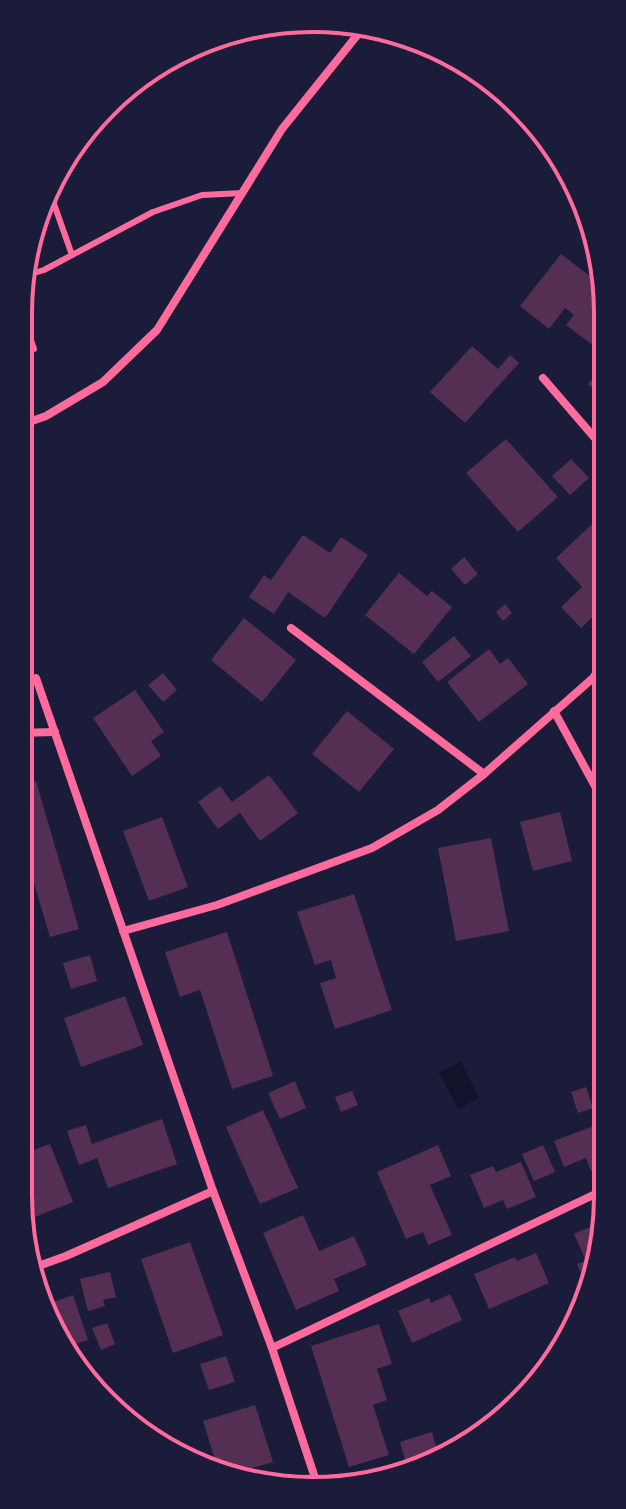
<svg xmlns="http://www.w3.org/2000/svg" width="626" height="1509" font-family="Quicksand,sans-serif">
<rect width="100%" height="100%" fill="#1b1b3a"/>
<path fill="#12122b" d="M461,1061L479,1098L458,1109L439,1072Z"/>
<g fill="#542f53">
<path d="M561,254L604,287L593,301L606,310V326L591,344L566,325L574,315L565,308L549,329L520,306Z"/>
<path d="M472,346L498,369L510,355L519,363L465,423L430,392Z"/>
<path d="M606,364V398L588,384Z"/>
<path d="M506,439L558,497L518,532L466,473Z"/>
<path d="M571,459L589,478L570,495L552,476Z"/>
<path d="M591,525L606,541V604L581,628L561,607L582,587L556,558Z"/>
<path d="M303,535L330,553L341,537L368,555L325,618L288,592L274,614L249,597L264,575L271,580Z"/>
<path d="M464,557L478,574L465,585L451,569Z"/>
<path d="M399,573L427,596L432,591L452,607L414,654L365,615Z"/>
<path d="M505,604L512,613L503,621L496,612Z"/>
<path d="M244,618L296,660L262,702L211,660Z"/>
<path d="M454,636L471,656L438,682L422,662Z"/>
<path d="M489,649L500,664L508,658L528,684L479,722L447,682Z"/>
<path d="M163,673L177,690L163,702L148,685Z"/>
<path d="M135,690L164,732L151,741L161,756L132,776L93,718Z"/>
<path d="M347,711L394,749L359,792L312,754Z"/>
<path d="M607,720V746L595,727Z"/>
<path d="M269,775L298,813L260,841L240,813L218,829L198,802L220,786L232,802Z"/>
<path d="M36,781L79,929L50,937L18,829V786Z"/>
<path d="M560,812L572,861L533,871L520,822Z"/>
<path d="M162,817L188,887L149,901L123,831Z"/>
<path d="M491,838L509,931L456,941L438,848Z"/>
<path d="M354,894L392,1010L335,1029L320,983L336,978L331,960L315,965L297,912Z"/>
<path d="M227,932L273,1076L232,1089L200,990L180,997L165,952Z"/>
<path d="M90,955L97,981L71,989L63,963Z"/>
<path d="M125,996L143,1045L81,1067L64,1018Z"/>
<path d="M295,1081L306,1108L280,1119L268,1093Z"/>
<path d="M586,1087L593,1108L578,1113L571,1092Z"/>
<path d="M352,1091L358,1105L341,1112L335,1097Z"/>
<path d="M263,1110L298,1188L260,1204L226,1127Z"/>
<path d="M162,1119L177,1164L108,1188L97,1158L79,1165L67,1131L86,1125L92,1144Z"/>
<path d="M602,1123L608,1139V1164L591,1171L586,1158L564,1167L554,1141Z"/>
<path d="M50,1144L73,1202L22,1222L18,1196V1156Z"/>
<path d="M438,1145L451,1176L430,1185L452,1235L428,1245L423,1232L406,1239L377,1172Z"/>
<path d="M543,1145L555,1172L534,1181L522,1154Z"/>
<path d="M521,1162L536,1197L507,1209L503,1200L484,1208L470,1175L493,1166L496,1172Z"/>
<path d="M303,1215L319,1251L354,1236L367,1265L334,1279L339,1291L296,1310L263,1233Z"/>
<path d="M604,1221L592,1290L590,1294L577,1264L586,1261L574,1234Z"/>
<path d="M190,1242L223,1335L173,1353L141,1259Z"/>
<path d="M536,1253L549,1283L489,1309L474,1274L515,1257L517,1261Z"/>
<path d="M110,1272L116,1297L103,1300L105,1306L88,1311L80,1279Z"/>
<path d="M450,1294L462,1320L412,1343L398,1311L429,1298L431,1303Z"/>
<path d="M73,1295L88,1340L66,1347L42,1306Z"/>
<path d="M107,1323L115,1344L101,1350L92,1328Z"/>
<path d="M379,1324L392,1364L377,1369L387,1400L373,1405L389,1455L349,1467L311,1346Z"/>
<path d="M226,1356L235,1382L209,1390L200,1364Z"/>
<path d="M255,1405L273,1462L252,1468L254,1474L243,1478L218,1469L203,1421Z"/>
<path d="M432,1432L439,1457L408,1470L400,1442Z"/>
</g>
<g fill="none" stroke-linecap="round" stroke-linejoin="round">
<g stroke="#ff6b9d" stroke-width="6">
<path d="M54,204L72,255"/>
<path d="M24,276L44,270L153,212L202,195L243,193"/>
<path d="M19,305L34,349"/>
</g>
<g stroke="#ff6b9d" stroke-width="8">
<path d="M543,378L606,451"/>
<path d="M18,426L46,416L103,382L157,330L282,129L363,28"/>
<path d="M291,628L484,774"/>
<path d="M36,678L213,1191L272,1348L318,1487"/>
<path d="M554,711L607,808"/>
<path d="M18,733L55,732"/>
<path d="M123,931L217,905L372,848L438,810L484,774L593,678L606,657"/>
<path d="M30,1269L66,1256L213,1191"/>
<path d="M272,1348L608,1188"/>
</g>
</g>
<path d="M0 0H626V1509H0ZM313 32H313A281 281 0 0 1 594 313V1196A281 281 0 0 1 313 1477H313A281 281 0 0 1 32 1196V313A281 281 0 0 1 313 32Z" fill="#1b1b3a" fill-rule="evenodd"/>
<path fill="none" stroke="#ff6b9d" stroke-width="4" d="M313 32H313A281 281 0 0 1 594 313V1196A281 281 0 0 1 313 1477H313A281 281 0 0 1 32 1196V313A281 281 0 0 1 313 32Z"/>
</svg>
